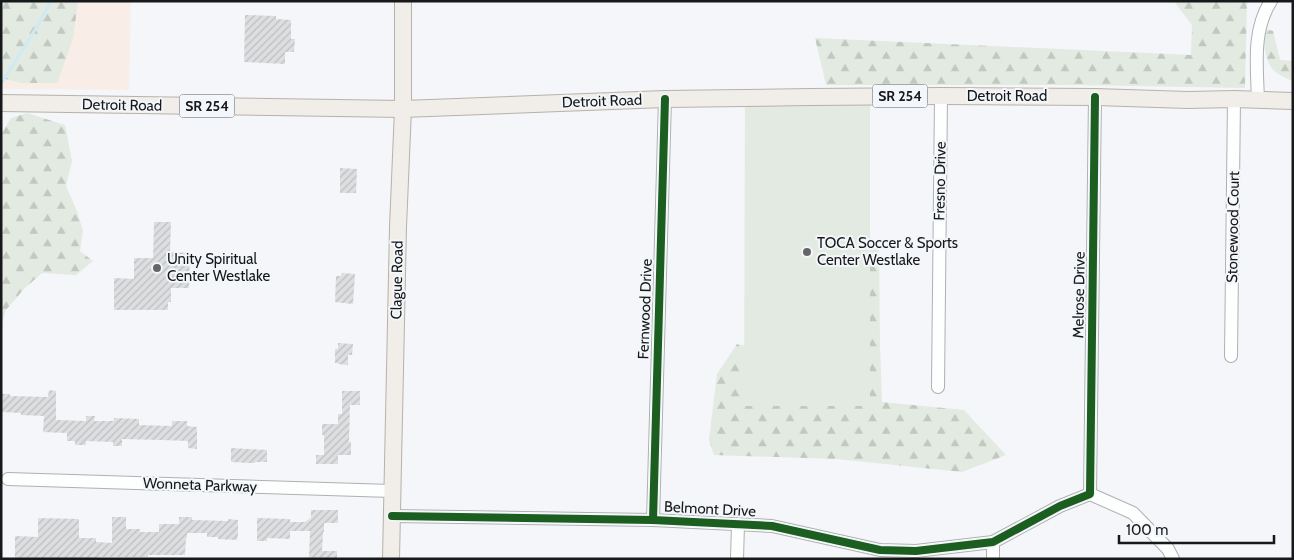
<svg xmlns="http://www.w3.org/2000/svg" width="1294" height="560" font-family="Cabin,sans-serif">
<defs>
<pattern id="forest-firs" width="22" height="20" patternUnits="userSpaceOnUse" patternTransform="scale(1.25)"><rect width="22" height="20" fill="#e2eae1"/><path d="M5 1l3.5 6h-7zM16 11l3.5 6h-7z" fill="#c1c8c0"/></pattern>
<pattern id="building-hatch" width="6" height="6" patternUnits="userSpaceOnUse" patternTransform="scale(1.25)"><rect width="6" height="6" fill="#dcdee0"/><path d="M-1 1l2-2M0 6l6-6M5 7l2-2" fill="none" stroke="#bcbec0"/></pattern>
</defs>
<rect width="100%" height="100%" fill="#f4f6f9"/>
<path fill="#f8eee7" d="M1,1H131L129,90L1,89Z"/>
<g fill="url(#forest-firs)">
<path d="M3,1H78L73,39L57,83H22L1,78V65L3,64L1,24Z"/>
<path d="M1175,1H1247L1245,88L1077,85H826L815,38L1191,55L1192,25L1176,4Z"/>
<path d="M1264,29L1273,31L1280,60L1293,61V81C1274,73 1269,70 1265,50C1264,43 1263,37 1264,29Z"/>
<path d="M27,113L65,125L72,161L66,186L77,211L83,231L80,251L93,261L76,275L42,273L24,289L6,310L1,325V135L11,118Z"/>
<path d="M879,244L880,346L882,402L964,410L1006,455L962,472L837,459L714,455L709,440L717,374L737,344L851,370L847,245Z"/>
</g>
<path fill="#e2eae1" d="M870,97V406H744L745,98Z"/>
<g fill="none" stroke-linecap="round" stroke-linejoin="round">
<path stroke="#ceeaf3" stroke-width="3" d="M1,84L38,25L51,1"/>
</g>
<g fill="url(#building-hatch)">
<path d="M245,15L276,16V19L291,20V39H295L294,52H285V64L244,62Z"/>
<path d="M340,168L357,169L356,193H340Z"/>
<path d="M154,222H171L170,252L190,253L189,288H171V302H168V310H114V278L134,279V258H153Z"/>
<path d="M342,273L355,274L353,304L335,302L336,276H341Z"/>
<path d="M338,343L353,344L352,355H348V365L338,364V363H335V349H338Z"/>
<path d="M49,390L56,391V420L86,421V416H95L94,421H114V418L139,419V425L172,426V421H187V426L197,427V449L188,448V441L161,440L122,439V446H113V442L86,441V445H75V441H67V433L43,432L44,416L21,415V413L1,412V394H10V396L48,397Z"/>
<path d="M342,391H360V405H350L349,442H351V455H338V464H316V455H324V435H322V424H338V414H342Z"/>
<path d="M231,448L267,450V462H255V463H250L231,462Z"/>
<path d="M311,510H338V523H324V532H323L322,551H337V559H309L310,531H290V539L267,538V541H257V518L290,519V522H305L311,518Z"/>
<path d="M112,517H126V529H140V532H159V524H179V517H192V520L228,521V519L238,520V535L237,540L218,539V537H207V533H187V538H186L185,555H148V557H99V559L54,558V559H15V536L38,537V518L79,519V538H96V542L112,543Z"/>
</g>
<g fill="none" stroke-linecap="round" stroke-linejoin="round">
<g stroke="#afb0b2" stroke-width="14">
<g id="minor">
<path d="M1258,100C1257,67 1252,30 1271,1"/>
<path d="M1231,356L1234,99"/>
<path d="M938,387L941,96"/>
<path d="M8,479L392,491"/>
<path d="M1090,494L1095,97"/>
<path d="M1090,494L1133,513L1168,549L1173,559"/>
<path d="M392,516L653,520L772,526L880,550L916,551L993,542L1060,506L1090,494"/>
<path d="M653,520L665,99"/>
<path d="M737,559L738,524"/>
<path d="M993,559V542"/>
</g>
</g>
<g stroke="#b8b1aa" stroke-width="18">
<g id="major">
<path d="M1,103L403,109L665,99L811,97L941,96L1095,97L1188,100L1234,99L1293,101"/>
<path d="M391,559L398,227L403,109V1"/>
</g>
</g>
<use href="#minor" stroke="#fdfefe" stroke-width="12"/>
<use href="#major" stroke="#f1ede8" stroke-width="16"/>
<g stroke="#f3f6fa" stroke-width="11">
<g id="cycleway">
<path d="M392,516L653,520L772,526L880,550L916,551L993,542L1060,506L1090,494L1095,97"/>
<path d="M653,520L665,99"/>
</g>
</g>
<use href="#cycleway" stroke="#1b5e20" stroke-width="8"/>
</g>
<g fill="#646667" stroke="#f3f6fa" stroke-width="2">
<circle cx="807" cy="252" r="5"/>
<circle cx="157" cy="268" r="5"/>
</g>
<g text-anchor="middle" stroke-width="4" stroke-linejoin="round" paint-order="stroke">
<g fill="#f3f6fa" stroke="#595b5c" stroke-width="1">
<rect x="872.5" y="84.5" width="55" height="23" rx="4"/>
<rect x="179.5" y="94.5" width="55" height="23" rx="4"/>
</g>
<g font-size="14" font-weight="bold" fill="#171819">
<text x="900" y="101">SR 254</text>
<text x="207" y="111">SR 254</text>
</g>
<g font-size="15" fill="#171819" stroke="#f3f6fa">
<text x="1007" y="101">Detroit Road</text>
<text transform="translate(602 101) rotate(-2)" y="5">Detroit Road</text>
<text transform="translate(122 105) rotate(1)" y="5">Detroit Road</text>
<text transform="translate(940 181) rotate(-89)" y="5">Fresno Drive</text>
<text transform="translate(1233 227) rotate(-89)" y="5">Stonewood Court</text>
<text transform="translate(397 280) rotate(-89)" y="5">Clague Road</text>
<text transform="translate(1079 295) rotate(-89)" y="5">Melrose Drive</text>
<text transform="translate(645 309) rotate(-88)" y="5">Fernwood Drive</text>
<text transform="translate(200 485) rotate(2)" y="5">Wonneta Parkway</text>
<text transform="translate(710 509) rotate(3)" y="5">Belmont Drive</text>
</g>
<g font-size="15" fill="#171819" stroke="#f3f6fa" text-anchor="start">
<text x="817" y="248">TOCA Soccer &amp; Sports<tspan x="817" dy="17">Center Westlake</tspan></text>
<text x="167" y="264">Unity Spiritual<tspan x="167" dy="17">Center Westlake</tspan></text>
</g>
</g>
<rect width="1294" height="560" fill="none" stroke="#171819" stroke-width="5"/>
<path d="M1119 535v8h155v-8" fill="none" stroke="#171819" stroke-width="2.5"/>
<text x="1126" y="535" font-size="15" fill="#171819" stroke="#f3f6fa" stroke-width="4" paint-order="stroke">100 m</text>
</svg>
